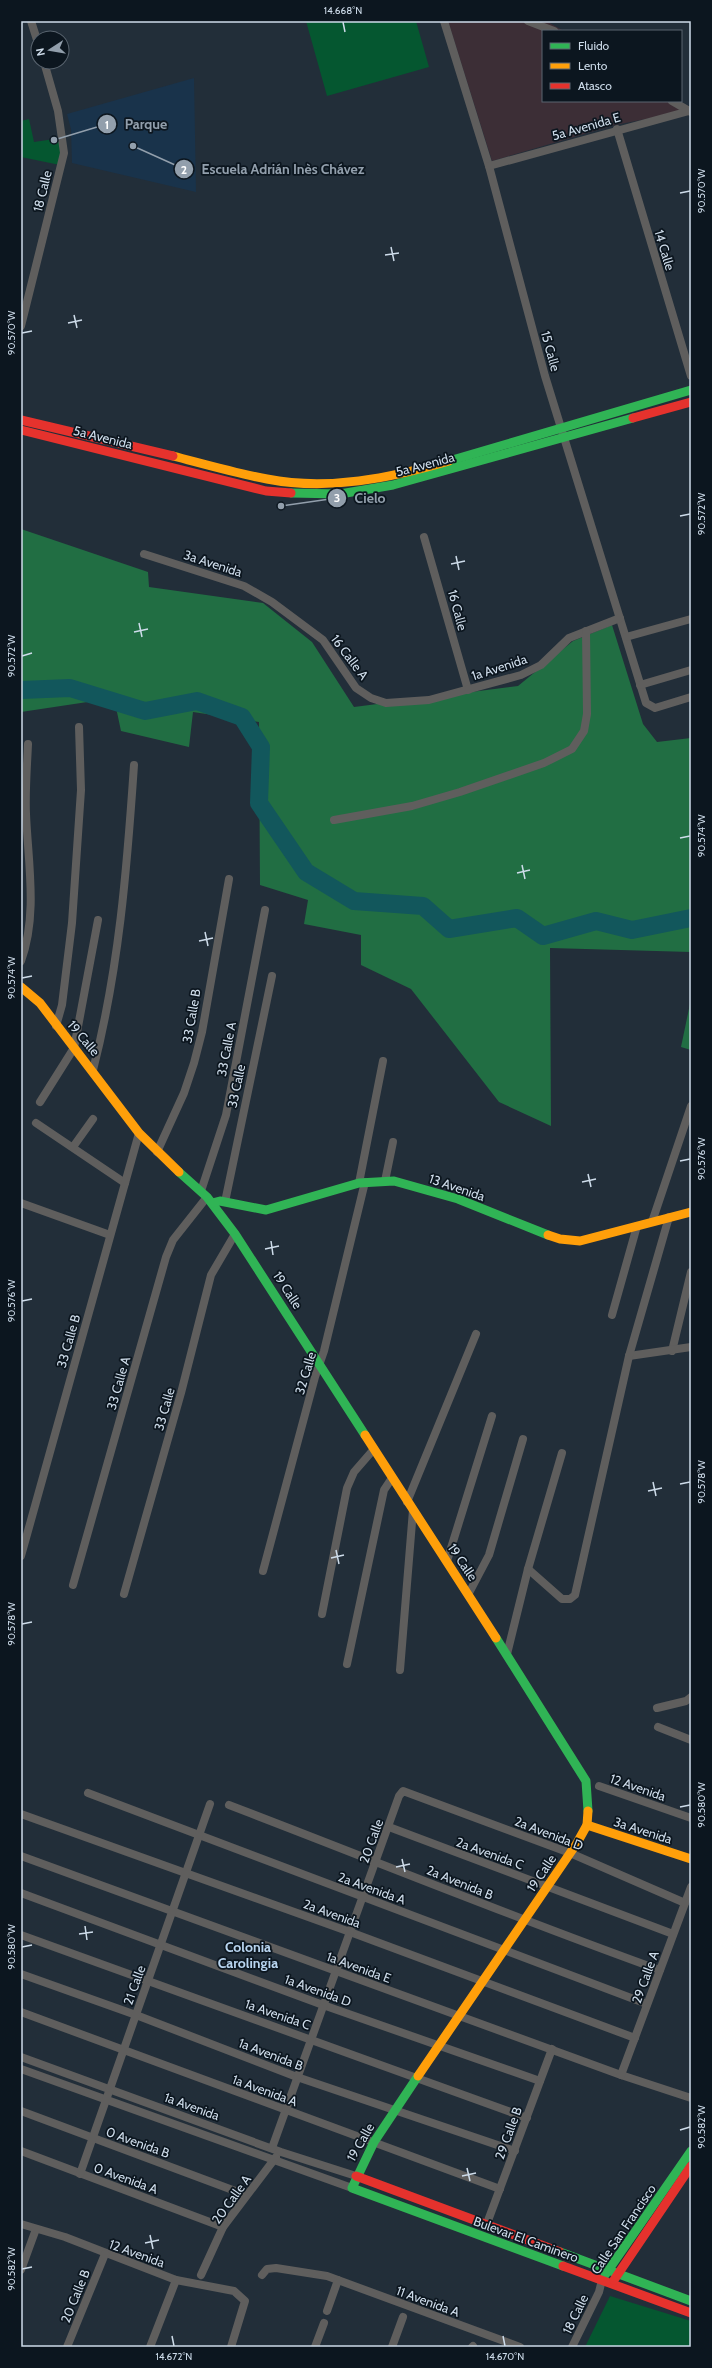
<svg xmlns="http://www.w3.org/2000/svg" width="712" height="2368" font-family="Cabin,sans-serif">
<rect width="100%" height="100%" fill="#222e39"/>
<path fill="#19334b" d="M194,78L196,192L72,163L71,129L67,114Z"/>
<path fill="#3c2e36" d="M448,21H546L564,31H543V101H671L687,111L615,125L492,161Z"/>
<g fill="#055730">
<path d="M306,21H416L429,67L327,96Z"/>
<path d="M29,119L34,142L61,138L60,165L21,157V121Z"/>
<path d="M610,2296L691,2321V2347H585Z"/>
</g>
<g fill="#216e43">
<path d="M21,529L148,572L149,587L263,603L312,642L354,707L518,686L573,641L612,625L643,724L657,742L691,738V952L550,948L551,1126L499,1102L411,989L361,965V935L304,924L308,900L260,885L259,722L193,712L189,747L121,731L114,698L21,712Z"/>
<path d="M691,999V1050L681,1047Z"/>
</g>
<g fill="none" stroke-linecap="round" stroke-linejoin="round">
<path stroke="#12575c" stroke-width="18" d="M21,690L70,688L145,711L197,701L242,717L261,747L259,803L306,872L354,901L423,906L449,929L517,918L543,936L596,921L632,930L691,918"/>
<g stroke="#5f5e5d" stroke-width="8">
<path d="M31,21L38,43"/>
<path d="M444,21L489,166L545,376L646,703L655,708L691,697"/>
<path d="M528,21L554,31"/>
<path d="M672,101L691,112"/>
<path d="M617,129L691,376"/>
<path d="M489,166L689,111"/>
<path d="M21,326L64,153L58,111L44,62"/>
<path d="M424,537L468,690"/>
<path d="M144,554L244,586L272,602L323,640L356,688L371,698L386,703L429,700L521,675L541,665L569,638L620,618"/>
<path d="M626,637L691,619"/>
<path d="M640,685L691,670"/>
<path d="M334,820L412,806L460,792L544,763L572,749L584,731L587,714L586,631"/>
<path d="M21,961C38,915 28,862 26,814C25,791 27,767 28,744"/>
<path d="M56,1026L62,1005L72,923L81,790L79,727"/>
<path d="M93,1070C119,969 127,868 134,765"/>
<path d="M40,1102L74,1048L98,920"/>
<path d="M36,1123L125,1183"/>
<path d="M73,1147L93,1119"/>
<path d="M157,1152L184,1093L194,1063L202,1032L229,879"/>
<path d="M385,1181L393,1142"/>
<path d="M359,1183L383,1061"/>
<path d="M201,1191L226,1115L265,910"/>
<path d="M225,1202L272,976"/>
<path d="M21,1203L110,1235"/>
<path d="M652,1222L691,1106"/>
<path d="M612,1315L637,1226"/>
<path d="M672,1351L691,1272"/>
<path d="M629,1356L691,1347"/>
<path d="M407,1502L476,1334"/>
<path d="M21,1556L139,1133"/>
<path d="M447,1561L492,1416"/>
<path d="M528,1569L562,1599H570L575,1595L629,1356L669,1217"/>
<path d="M263,1571L315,1377L324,1351L365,1182"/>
<path d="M73,1585L166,1257L173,1240L207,1197"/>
<path d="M469,1593L489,1555L523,1439"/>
<path d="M124,1594L181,1393L211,1275L235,1234"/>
<path d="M322,1614L347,1488L354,1472L374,1449"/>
<path d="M507,1654L528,1569L562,1453"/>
<path d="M347,1664L384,1490L392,1478"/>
<path d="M400,1670L413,1510"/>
<path d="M657,1708L686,1701L691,1697"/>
<path d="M658,1727L691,1740"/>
<path d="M599,1786L691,1818"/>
<path d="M88,1793L647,2004"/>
<path d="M229,1805C373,1860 515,1918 660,1970"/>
<path d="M21,1814L350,1932L635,2038"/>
<path d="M389,1827L673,1934"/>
<path d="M21,1856L621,2075L691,2098"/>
<path d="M21,1893L323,2005L540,2081"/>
<path d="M21,1935L527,2118"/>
<path d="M21,1974L136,2015L297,2077L515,2151"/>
<path d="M21,2012L500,2189"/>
<path d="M21,2057L281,2152L356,2176"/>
<path d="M21,2069L352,2188"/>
<path d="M621,2075L691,1887"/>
<path d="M21,2111L246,2195"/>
<path d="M272,2148L399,1796L403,1791L570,1853L685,1903"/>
<path d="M21,2151L223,2227"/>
<path d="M80,2174L210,1804"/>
<path d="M21,2224L65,2237L176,2280L234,2291L245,2301L231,2347"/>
<path d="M486,2226L552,2049"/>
<path d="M21,2270L36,2229"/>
<path d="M201,2275L223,2227L276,2157"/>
<path d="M262,2275L267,2269L276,2268L327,2276L520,2347"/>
<path d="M327,2311L338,2280"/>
<path d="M67,2347L105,2254"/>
<path d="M150,2347L176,2280"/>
<path d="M315,2347L324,2323"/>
<path d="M392,2347L403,2317"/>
<path d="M472,2347L473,2346"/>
<path d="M572,2347L599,2292L602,2280"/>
</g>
<g stroke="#30b455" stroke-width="9">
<path d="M449,461L691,390"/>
<path d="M291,493L340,494L393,485L633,418"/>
<path d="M179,1172L207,1197L235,1234L365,1435"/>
<path d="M212,1203L220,1201L266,1210L359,1183L394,1181L458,1199L548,1235"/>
<path d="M496,1638L586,1781L588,1811"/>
<path d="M418,2076L374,2142L352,2188L563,2266"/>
<path d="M560,2252L691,2301"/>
<path d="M605,2275L691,2151"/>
</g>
<g stroke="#ff9f0a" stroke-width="9">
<path d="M173,456C204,464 235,473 267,479C328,491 391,478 449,461"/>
<path d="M21,987L40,1003L139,1133L179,1172"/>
<path d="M548,1235L560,1239L580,1241L691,1212"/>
<path d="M365,1435L496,1638"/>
<path d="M587,1825L691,1859"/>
<path d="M418,2076L577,1843L587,1825L588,1811"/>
</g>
<g stroke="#e5322d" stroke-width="9">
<path d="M633,418L691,402"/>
<path d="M21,420L173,456"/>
<path d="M21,430L266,491L291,493"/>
<path d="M356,2176L560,2252"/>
<path d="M563,2266L691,2313"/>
<path d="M614,2280L691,2166"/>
</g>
</g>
<path fill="none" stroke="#cedcea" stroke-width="1.5" d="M343,22L345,32M680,193L690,191M391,247L394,261M385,255L399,253M74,315L77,328M68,323L82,320M22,333L32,331M680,516L690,514M456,556L459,570M451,564L465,561M139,623L142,637M134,632L148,629M22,656L32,653M680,838L690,836M522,865L525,879M517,873L530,870M205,932L208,946M199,941L213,938M22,978L32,976M680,1161L690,1159M588,1174L591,1187M582,1182L596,1179M271,1241L273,1255M265,1249L279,1246M22,1301L32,1299M653,1482L656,1496M680,1484L690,1482M648,1491L662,1488M336,1550L339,1564M331,1558L344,1555M22,1624L32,1622M680,1807L690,1805M402,1859L405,1872M396,1867L410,1864M85,1926L87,1940M79,1934L93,1932M22,1947L32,1945M680,2130L690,2127M467,2168L470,2181M462,2176L476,2173M150,2235L153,2249M145,2243L159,2240M22,2269L32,2267M172,2336L174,2346M503,2336L505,2346"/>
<g text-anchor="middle" stroke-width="3.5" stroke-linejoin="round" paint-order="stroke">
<g font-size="13" fill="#cedcea" stroke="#0c161f">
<text transform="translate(586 126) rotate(-16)" y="5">5a Avenida E</text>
<text transform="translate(42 191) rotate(-76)" y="5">18 Calle</text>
<text transform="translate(665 250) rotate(73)" y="5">14 Calle</text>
<text transform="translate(551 351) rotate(75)" y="5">15 Calle</text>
<text transform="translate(103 437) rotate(14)" y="5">5a Avenida</text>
<text transform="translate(425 464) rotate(-15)" y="5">5a Avenida</text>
<text transform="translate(213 563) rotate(18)" y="5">3a Avenida</text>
<text transform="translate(458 610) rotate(75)" y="5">16 Calle</text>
<text transform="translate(350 657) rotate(53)" y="5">16 Calle A</text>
<text transform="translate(499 667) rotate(-18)" y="5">1a Avenida</text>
<text transform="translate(191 1016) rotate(-80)" y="5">33 Calle B</text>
<text transform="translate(84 1038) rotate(50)" y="5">19 Calle</text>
<text transform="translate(226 1049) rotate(-79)" y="5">33 Calle A</text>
<text transform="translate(236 1086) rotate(-78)" y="5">33 Calle</text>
<text transform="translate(457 1187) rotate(19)" y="5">13 Avenida</text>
<text transform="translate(288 1290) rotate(57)" y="5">19 Calle</text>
<text transform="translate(68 1341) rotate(-74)" y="5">33 Calle B</text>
<text transform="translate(305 1373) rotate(-73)" y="5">32 Calle</text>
<text transform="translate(118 1383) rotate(-74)" y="5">33 Calle A</text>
<text transform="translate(164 1409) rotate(-74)" y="5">33 Calle</text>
<text transform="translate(463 1562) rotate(56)" y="5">19 Calle</text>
<text transform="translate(638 1787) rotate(19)" y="5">12 Avenida</text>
<text transform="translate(643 1830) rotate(18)" y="5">3a Avenida</text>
<text transform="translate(549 1833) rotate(21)" y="5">2a Avenida D</text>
<text transform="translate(371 1841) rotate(-70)" y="5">20 Calle</text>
<text transform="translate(490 1853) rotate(20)" y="5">2a Avenida C</text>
<text transform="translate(541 1873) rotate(-56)" y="5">19 Calle</text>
<text transform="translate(460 1882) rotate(22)" y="5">2a Avenida B</text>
<text transform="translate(372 1888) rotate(20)" y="5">2a Avenida A</text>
<text transform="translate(332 1913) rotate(20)" y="5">2a Avenida</text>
<text transform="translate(359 1967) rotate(20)" y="5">1a Avenida E</text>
<text transform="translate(645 1977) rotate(-70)" y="5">29 Calle A</text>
<text transform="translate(134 1985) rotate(-70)" y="5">21 Calle</text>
<text transform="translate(318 1990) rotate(20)" y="5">1a Avenida D</text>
<text transform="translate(278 2014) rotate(19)" y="5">1a Avenida C</text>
<text transform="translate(271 2054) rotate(21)" y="5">1a Avenida B</text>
<text transform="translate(265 2090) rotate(20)" y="5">1a Avenida A</text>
<text transform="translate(192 2106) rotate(20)" y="5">1a Avenida</text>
<text transform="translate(508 2133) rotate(-70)" y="5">29 Calle B</text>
<text transform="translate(138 2142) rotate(20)" y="5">0 Avenida B</text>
<text transform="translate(360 2142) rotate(-60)" y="5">19 Calle</text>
<text transform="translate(126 2178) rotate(20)" y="5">0 Avenida A</text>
<text transform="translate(231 2199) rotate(-54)" y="5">20 Calle A</text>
<text transform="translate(623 2229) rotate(-56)" y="5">Calle San Francisco</text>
<text transform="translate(526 2239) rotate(20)" y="5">Bulevar El Caminero</text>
<text transform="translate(137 2253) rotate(20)" y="5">12 Avenida</text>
<text transform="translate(75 2296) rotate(-68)" y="5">20 Calle B</text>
<text transform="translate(428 2301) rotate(20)" y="5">11 Avenida A</text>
<text transform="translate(575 2314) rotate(-64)" y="5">18 Calle</text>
</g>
<g font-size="14" font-weight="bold" fill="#b8d4ef" stroke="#0c161f">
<text x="248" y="1952">Colonia<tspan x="248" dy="16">Carolingia</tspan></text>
</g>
</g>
<path fill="none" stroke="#929fac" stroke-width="1.5" d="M54 140L107 124M133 146L184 169M281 506L337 498"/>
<g fill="#929fac" stroke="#0c161f" stroke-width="1.5">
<circle cx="54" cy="140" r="4"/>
<circle cx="133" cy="146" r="4"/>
<circle cx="281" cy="506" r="4"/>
<circle cx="107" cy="124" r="10"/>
<circle cx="184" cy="169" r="10"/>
<circle cx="337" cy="498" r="10"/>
</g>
<g font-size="12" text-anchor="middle" font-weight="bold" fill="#fff">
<text x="107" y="129">1</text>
<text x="184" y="174">2</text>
<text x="337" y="502">3</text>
</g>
<g font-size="14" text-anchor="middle" font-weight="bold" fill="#929fac" stroke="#0c161f" stroke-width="3.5" stroke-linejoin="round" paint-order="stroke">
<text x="146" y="129">Parque</text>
<text x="283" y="174">Escuela Adrián Inès Chávez</text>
<text x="370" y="503">Cielo</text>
</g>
<rect width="712" height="2368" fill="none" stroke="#0c161f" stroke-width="44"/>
<rect x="542" y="30" width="140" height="72" fill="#0c161f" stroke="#5a6570"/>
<rect x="550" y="43" width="20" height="6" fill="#30b455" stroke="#5a6570"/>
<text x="578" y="50" font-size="12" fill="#cedcea">Fluido</text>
<rect x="550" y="63" width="20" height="6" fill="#ff9f0a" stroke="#5a6570"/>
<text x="578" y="70" font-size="12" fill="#cedcea">Lento</text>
<rect x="550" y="83" width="20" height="6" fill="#e5322d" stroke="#5a6570"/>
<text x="578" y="90" font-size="12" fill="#cedcea">Atasco</text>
<g transform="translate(50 50) rotate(258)"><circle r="19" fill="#0c161f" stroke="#5a6570"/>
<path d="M0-3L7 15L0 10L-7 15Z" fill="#929fac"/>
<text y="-6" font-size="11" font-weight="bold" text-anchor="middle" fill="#cedcea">N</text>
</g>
<rect x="22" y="22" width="668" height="2324" fill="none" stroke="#cedcea" stroke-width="1.5"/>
<g font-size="10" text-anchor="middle" fill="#cedcea">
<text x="343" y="14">14.668°N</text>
<text transform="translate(701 191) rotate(-90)" y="4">90.570°W</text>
<text transform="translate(11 333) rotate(-90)" y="4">90.570°W</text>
<text transform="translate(701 514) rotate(-90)" y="4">90.572°W</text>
<text transform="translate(11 656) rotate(-90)" y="4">90.572°W</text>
<text transform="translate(701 836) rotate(-90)" y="4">90.574°W</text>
<text transform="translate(11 978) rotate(-90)" y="4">90.574°W</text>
<text transform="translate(701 1159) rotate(-90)" y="4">90.576°W</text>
<text transform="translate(11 1301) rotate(-90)" y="4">90.576°W</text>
<text transform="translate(701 1482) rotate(-90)" y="4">90.578°W</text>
<text transform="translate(11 1624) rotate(-90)" y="4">90.578°W</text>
<text transform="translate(701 1805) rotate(-90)" y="4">90.580°W</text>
<text transform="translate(11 1947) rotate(-90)" y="4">90.580°W</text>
<text transform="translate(701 2127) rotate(-90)" y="4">90.582°W</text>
<text transform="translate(11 2269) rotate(-90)" y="4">90.582°W</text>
<text x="174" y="2360">14.672°N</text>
<text x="505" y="2360">14.670°N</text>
</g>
</svg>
